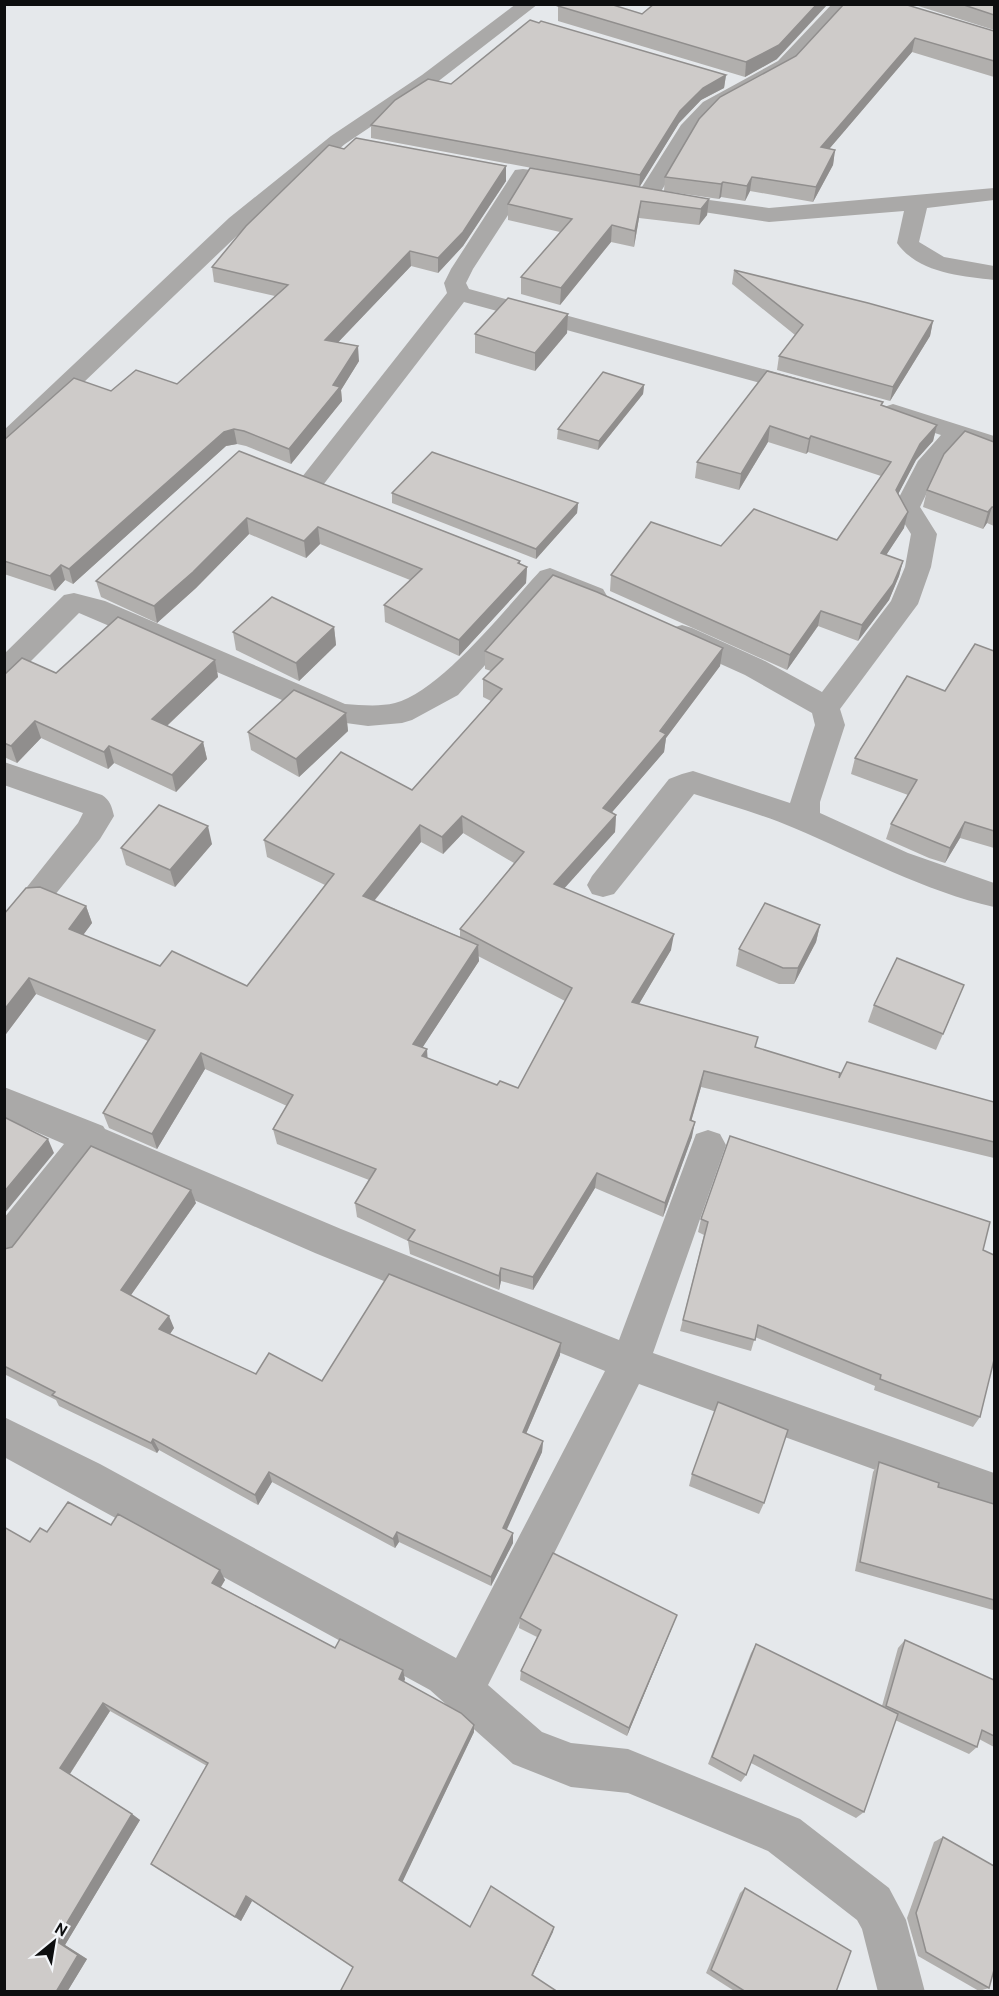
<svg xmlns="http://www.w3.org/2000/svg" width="999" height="1996" font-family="Cabin,sans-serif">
<rect width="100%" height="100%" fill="#e5e8eb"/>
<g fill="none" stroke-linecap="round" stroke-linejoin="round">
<g fill="#aaa9a8" fill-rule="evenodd">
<path d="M516,4H538L436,83L345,144L245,228L13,450L4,452V430L229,218L331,136L422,75Z"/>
<path d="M832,4H852L792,69L717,110L696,132L659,195L664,194L769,208L994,188V200L927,208L919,242L944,257L994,266V280C961,276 918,273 897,243L904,211L769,222L664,206L654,202L646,204L638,203L635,198L681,125L703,102L778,61Z"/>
<path d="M523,169L531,170L534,175L473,269L466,283L469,289L815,383L818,388L815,393L806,395L797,393L464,302L320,489L311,491L302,489L298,483L302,477L447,293L444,283L451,269L515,170Z"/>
<path d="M893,404L994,436V452L963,442L938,470L920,507L937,534L931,567L918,604L840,709L845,725L820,802V813L908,853L994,883V907C924,891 860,856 794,828C762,814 727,805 694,794L614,894L603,897L592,894L587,885L592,876L669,779L682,774L693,771L790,803L815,725L812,713L745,675L672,642L668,635L672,628L682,625L692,628L765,661L822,692L891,601L905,567L911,534L894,507L918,461L941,435L884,417L881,412L884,407Z"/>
<path d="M550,568L603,589L607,596L603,603L593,605L554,589L458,695L412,720L402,723L368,726L331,721L79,613L14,678L4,681V654L64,595L74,593L105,601L345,704C361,705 379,707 395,703C440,692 508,606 540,571Z"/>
<path d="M4,762L102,795C110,800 112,807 114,816L100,839L50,901L39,904L28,901L23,892L78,823L83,813L4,785Z"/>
<path d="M4,1087L103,1126L105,1129L341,1229L619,1340L696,1134L708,1130L720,1134L726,1145L653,1353L994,1473V1513L639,1384L488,1685L542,1732L571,1743L628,1749L800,1819L889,1888L906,1920L925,1992H878L862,1929L857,1920L768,1851L628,1793L571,1787L513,1764L430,1690L4,1457V1417L100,1464L456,1658L605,1371L315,1253L96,1157L17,1258L4,1262V1218L64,1144L4,1118Z"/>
</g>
</g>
<g fill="#b1afad" fill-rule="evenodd">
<path d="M844,4L994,31V77L912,52L829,149L835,150L833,165L813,202L750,191L745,201L721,197L719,199L664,191L665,177L796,56Z"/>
<path d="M912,4H994V30Z"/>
<path d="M558,6L777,59L745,77L558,21Z"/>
<path d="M726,75L724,88L701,100L679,123L639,187L709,199L707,215L699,225L639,218L634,247L611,242L560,305L521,294V277L560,232L508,220V204L612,183L371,138V125L451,84Z"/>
<path d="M344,149L506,166V181L463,246L438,273L411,266L338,342L359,361L341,390L342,401L291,464L246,446L237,444L226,446L73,584L65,580L55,591L4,574V440L111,391L177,384L275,296L214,282L212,267Z"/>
<path d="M734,270L933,321L930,336L890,401L777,370L779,356L795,335L732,284Z"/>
<path d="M568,314L567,333L535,371L475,353V334Z"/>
<path d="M767,371L882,405L937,425L933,441L916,460L898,494L904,528L886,555L903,561L899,576L889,600L858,641L818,626L787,670L610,591L611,575L721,546L837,540L881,476L808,452L806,454L768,442L739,490L695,478L697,462Z"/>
<path d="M644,385L643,394L598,450L557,439L558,429Z"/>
<path d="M994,442V526L987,523L983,529L923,507L927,490Z"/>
<path d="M239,451L520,561V564L527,567L526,583L459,656L385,622L384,605L410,580L320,544L306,558L249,534L196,588L157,623L101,597L96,581Z"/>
<path d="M392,493L578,503L577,513L536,559L392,503Z"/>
<path d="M334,627L336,645L299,681L236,650L233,632Z"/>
<path d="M723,648L720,666L666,738L664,752L612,812L616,815L615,832L564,888L671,950L639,1004L839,1078L994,1102V1158L701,1087L691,1121L692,1137L663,1217L595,1188L533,1290L501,1281L499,1290L410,1254L408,1241L357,1217L355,1203L369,1180L277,1144L273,1129L287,1106L205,1069L157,1149L109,1128L103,1113L148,1041L36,994L6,1034L4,1033V914L86,906L92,923L83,935L160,966L247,986L325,885L267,857L264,840L412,790L491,701L483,697V679L491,671L485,669V651ZM463,833L514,863L460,929V937L375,900L421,842L443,854ZM478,956L565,1001L518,1088L497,1085L427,1058L422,1048L479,961Z"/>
<path d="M994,651V848L960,838L945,863L929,858L886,839L891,824L908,795L851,774L855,758L945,691Z"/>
<path d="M215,660L218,677L167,726L203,742L207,759L176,792L114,763L108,769L41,738L17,763L4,757V675L56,673Z"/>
<path d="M346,713L348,731L299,777L251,750L248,732Z"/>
<path d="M212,844L175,887L126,865L121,848Z"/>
<path d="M820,925L816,942L794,984H779L736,966L739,949Z"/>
<path d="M957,1002L936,1050L868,1022L874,1005Z"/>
<path d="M196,1203L131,1295L174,1328L170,1334L256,1374L322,1381L560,1355L526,1434L543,1441L542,1452L506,1530L513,1543L491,1586L399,1542L395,1548L272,1482L258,1505L159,1450L157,1453L59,1406L56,1400L4,1374V1249Z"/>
<path d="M701,1219L983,1250L980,1417L973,1427L874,1390L875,1386L755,1337L751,1351L680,1331L704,1235L698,1232Z"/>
<path d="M879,1462L938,1487L994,1504V1608L993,1610L855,1571L873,1472Z"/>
<path d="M692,1474L764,1503L759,1514L689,1486Z"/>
<path d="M111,1525L225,1580L221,1587L335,1648L405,1679L404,1682L474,1732L402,1882L470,1927H554L533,1975L353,1968L252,1901L241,1921L158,1869L151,1864L207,1766L110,1711L70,1774L132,1814L140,1820L65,1945L87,1959L67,1992H4L30,1542L47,1532Z"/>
<path d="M520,1618L673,1625L627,1736L520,1680L521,1671L537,1637L519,1628Z"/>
<path d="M905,1640L994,1680V1747L979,1739L977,1747L969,1754L895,1720L864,1812L856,1818L751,1763L746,1775L741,1782L708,1764L751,1653L756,1644L882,1706L898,1648Z"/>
<path d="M943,1837L989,1988L979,1991L918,1956L907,1918L934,1842Z"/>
<path d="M745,1888L836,1992H736L706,1973L740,1893Z"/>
</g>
<g fill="#908e8d">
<path d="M817,4H828L777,59L745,77L746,62Z"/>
<path d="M915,38L912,52L818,162L821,147Z"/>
<path d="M726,75L724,88L701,100L679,123L639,188L640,175L680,111L703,88Z"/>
<path d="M835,150L833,165L813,202L816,187Z"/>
<path d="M506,166V181L463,246L438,273V258Z"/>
<path d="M752,177L750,191L745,201L747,186Z"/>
<path d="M723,182L721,197L719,199L721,184Z"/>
<path d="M709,199L707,215L699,225L701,209Z"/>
<path d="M641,201L639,218L634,247L635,231Z"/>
<path d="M612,225L611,242L560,305L561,288Z"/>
<path d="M410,251L411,266L327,354L325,340Z"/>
<path d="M568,314L567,333L535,371V353Z"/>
<path d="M933,321L930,336L890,401L893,387Z"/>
<path d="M358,346L359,361L341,390L342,401L291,464L289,449Z"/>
<path d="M644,385L643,394L598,450L599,441Z"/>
<path d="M937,425L933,441L916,460L892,506L896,490L920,444Z"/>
<path d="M770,426L768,442L739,490L741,474Z"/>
<path d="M234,429L237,444L226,446L73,584L69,569L224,432Z"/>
<path d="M811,436L808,452L806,454L809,439Z"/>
<path d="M578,503L577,513L536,559V549Z"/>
<path d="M992,507L987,523L983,529L988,512Z"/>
<path d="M908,512L904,528L877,569L881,553Z"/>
<path d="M247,518L249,534L196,588L157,623L154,606Z"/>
<path d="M318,527L320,544L306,558L304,541Z"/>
<path d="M520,561V574L527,567L526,583L459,656V640Z"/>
<path d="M903,561L899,576L889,600L858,641L862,625Z"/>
<path d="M61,565L65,580L55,591L50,576Z"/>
<path d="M821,611L818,626L787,670L790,655Z"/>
<path d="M334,627L336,645L299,681L296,663Z"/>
<path d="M723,648L720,666L666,738L664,752L601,825L603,808Z"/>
<path d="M215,660L218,677L156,736L152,719Z"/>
<path d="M346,713L348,731L299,777L296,759Z"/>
<path d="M35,721L41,738L17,763L11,746Z"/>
<path d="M203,742L207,759L176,792L172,775Z"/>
<path d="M109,746L114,763L108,769L104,752Z"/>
<path d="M616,815L615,832L553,901L554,884Z"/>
<path d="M462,816L463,833L443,854L442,837Z"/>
<path d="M965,822L960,838L945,863L950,848Z"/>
<path d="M420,825L421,842L365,912L363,896Z"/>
<path d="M208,826L212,844L175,887L170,870Z"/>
<path d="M86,906L92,923L75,946L69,929Z"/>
<path d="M820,925L816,942L794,984L798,968Z"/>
<path d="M674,934L671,950L630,1019L632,1002Z"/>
<path d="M478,945L479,961L415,1059L413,1044Z"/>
<path d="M29,978L36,994L6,1034L4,1031V1010Z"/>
<path d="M427,1049L428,1065L422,1056Z"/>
<path d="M201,1053L205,1069L157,1149L152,1134Z"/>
<path d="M704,1071L701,1087L687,1136L690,1120Z"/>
<path d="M695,1122L692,1137L663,1217L665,1203Z"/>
<path d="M48,1139L54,1153L4,1214V1192Z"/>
<path d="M597,1173L595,1188L533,1290V1277Z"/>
<path d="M191,1190L196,1203L126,1302L121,1290Z"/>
<path d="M501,1268V1281L499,1290V1276Z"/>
<path d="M169,1316L174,1328L165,1341L159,1329Z"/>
<path d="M561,1343L560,1355L522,1443L523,1432Z"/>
<path d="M153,1439L159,1450L157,1453L151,1443Z"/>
<path d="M543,1441L542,1452L503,1538V1528Z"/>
<path d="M269,1472L272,1482L258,1505L255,1495Z"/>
<path d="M397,1532L399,1542L395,1548L393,1539Z"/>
<path d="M513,1533V1543L491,1586V1577Z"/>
<path d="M220,1570L225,1580L217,1593L212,1583Z"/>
<path d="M677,1615L673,1625L627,1736L629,1728Z"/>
<path d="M403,1670L405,1679L401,1688L399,1679Z"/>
<path d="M103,1703L110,1711L69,1775L60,1768Z"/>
<path d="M474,1725V1732L401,1885L399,1880Z"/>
<path d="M132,1814L140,1820L65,1945L87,1959L67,1992H56V1941Z"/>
<path d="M246,1896L252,1901L241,1921L235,1917Z"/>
<path d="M554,1927L553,1932L531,1978L532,1975Z"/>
</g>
<g fill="#cecbc9" stroke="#908e8d" stroke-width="1.5" fill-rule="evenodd">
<path d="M561,4H610L642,14L654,4H817L779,45L746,62L558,6Z"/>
<path d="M844,4H904L994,31V61L915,38L821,147L835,150L816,187L752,177L747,186L723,182L721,184L665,177L699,119L720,97L796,56Z"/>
<path d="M961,4H994V15Z"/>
<path d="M530,20L539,23L541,21L726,75L703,88L680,111L640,175L371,125L395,100L428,79L451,84Z"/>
<path d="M356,138L506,166L463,232L438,258L410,251L325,340L358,346L333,385L340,387L289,449L244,431L234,429L224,432L69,569L61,565L50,576L4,561V440L74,378L111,391L136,370L177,384L288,285L212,267L246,226L329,145L344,149Z"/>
<path d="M530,168L709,199L701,209L641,201L635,231L612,225L561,288L521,277L572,219L508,204Z"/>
<path d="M734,270L868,303L933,321L893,387L779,356L803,325Z"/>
<path d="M508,298L568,314L535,353L475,334Z"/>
<path d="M767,371L883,402L881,405L937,425L920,444L896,490L908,512L881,553L903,561L893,584L862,625L821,611L790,655L611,575L651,522L721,546L754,509L837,540L891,462L811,436L809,439L770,426L741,474L697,462Z"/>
<path d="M603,372L644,385L599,441L558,429Z"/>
<path d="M965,431L994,442V507H992L988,512L927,490L944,454Z"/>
<path d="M239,451L520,561L518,563L527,567L459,640L384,605L422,569L318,527L304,541L247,518L193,572L154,606L96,581Z"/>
<path d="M432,452L578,503L536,549L392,493Z"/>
<path d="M553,575L597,592L723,648L660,731L666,734L603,808L616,815L554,884L674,934L632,1002L758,1037L755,1047L840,1073L839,1078L847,1062L994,1102V1142L704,1071L690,1120L695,1122L665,1203L597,1173L533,1277L501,1268L499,1276L408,1240L415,1230L355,1203L376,1169L273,1129L293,1095L201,1053L152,1134L103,1113L155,1030L29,978L4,1010V914L26,888L40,887L86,906L69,929L160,966L172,951L247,986L334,874L264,840L341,752L412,790L502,689L483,679L503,659L485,651ZM462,816L524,852L460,929L572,988L518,1088L500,1081L497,1085L422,1056L427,1049L413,1044L478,945L363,896L420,825L442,837Z"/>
<path d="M272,597L334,627L296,663L233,632Z"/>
<path d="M118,617L215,660L152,719L203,742L172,775L109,746L104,752L35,721L11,746L4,743V675L22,658L56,673Z"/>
<path d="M975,644L994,651V831L965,822L950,848L935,842L891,824L917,780L855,758L907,676L945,691Z"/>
<path d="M294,690L346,713L296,759L248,732Z"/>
<path d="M159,805L208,826L170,870L121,848Z"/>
<path d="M765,903L820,925L798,968H783L739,949Z"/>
<path d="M897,958L964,985L943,1034L874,1005Z"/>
<path d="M4,1117L48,1139L4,1192Z"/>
<path d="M730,1136L990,1222L983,1250L994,1255V1360L980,1417L880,1379L881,1375L758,1325L755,1340L683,1320L708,1222L701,1219Z"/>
<path d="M91,1146L191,1190L121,1290L169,1316L159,1329L256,1374L269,1353L322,1381L389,1274L561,1343L523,1432L543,1441L503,1528L513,1533L491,1577L397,1532L393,1539L269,1472L255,1495L153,1439L151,1443L52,1395L55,1392L4,1366V1249L12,1247Z"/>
<path d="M718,1402L788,1430L764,1503L692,1474Z"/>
<path d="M879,1462L939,1483L938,1487L994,1504V1600L860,1562Z"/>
<path d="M68,1502L111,1525L118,1514L220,1570L212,1583L335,1648L340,1639L403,1670L399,1679L461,1713L474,1725L399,1880L470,1927L491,1886L554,1927L532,1975L558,1992H340L353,1967L246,1896L235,1917L151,1864L208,1763L103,1703L60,1768L132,1814L56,1941L78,1955L56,1992H4V1527L30,1542L40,1528L47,1532Z"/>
<path d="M553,1553L677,1615L629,1728L521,1671L541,1630L520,1618Z"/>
<path d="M905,1640L994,1680V1736L982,1730L977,1747L886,1706Z"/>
<path d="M756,1644L898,1714L864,1812L754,1755L746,1775L712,1757Z"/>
<path d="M943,1837L994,1866V1970L989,1988L926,1952L916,1913Z"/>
<path d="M745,1888L851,1951L836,1992H746L711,1970Z"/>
</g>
<rect width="999" height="1996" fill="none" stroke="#0d0e0f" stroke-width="12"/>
<g transform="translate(54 1942) rotate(30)" stroke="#f3f5f8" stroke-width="4.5" paint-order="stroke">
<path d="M0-4.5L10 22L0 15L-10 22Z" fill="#0d0e0f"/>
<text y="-9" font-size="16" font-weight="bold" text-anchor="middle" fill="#0d0e0f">N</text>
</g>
</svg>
